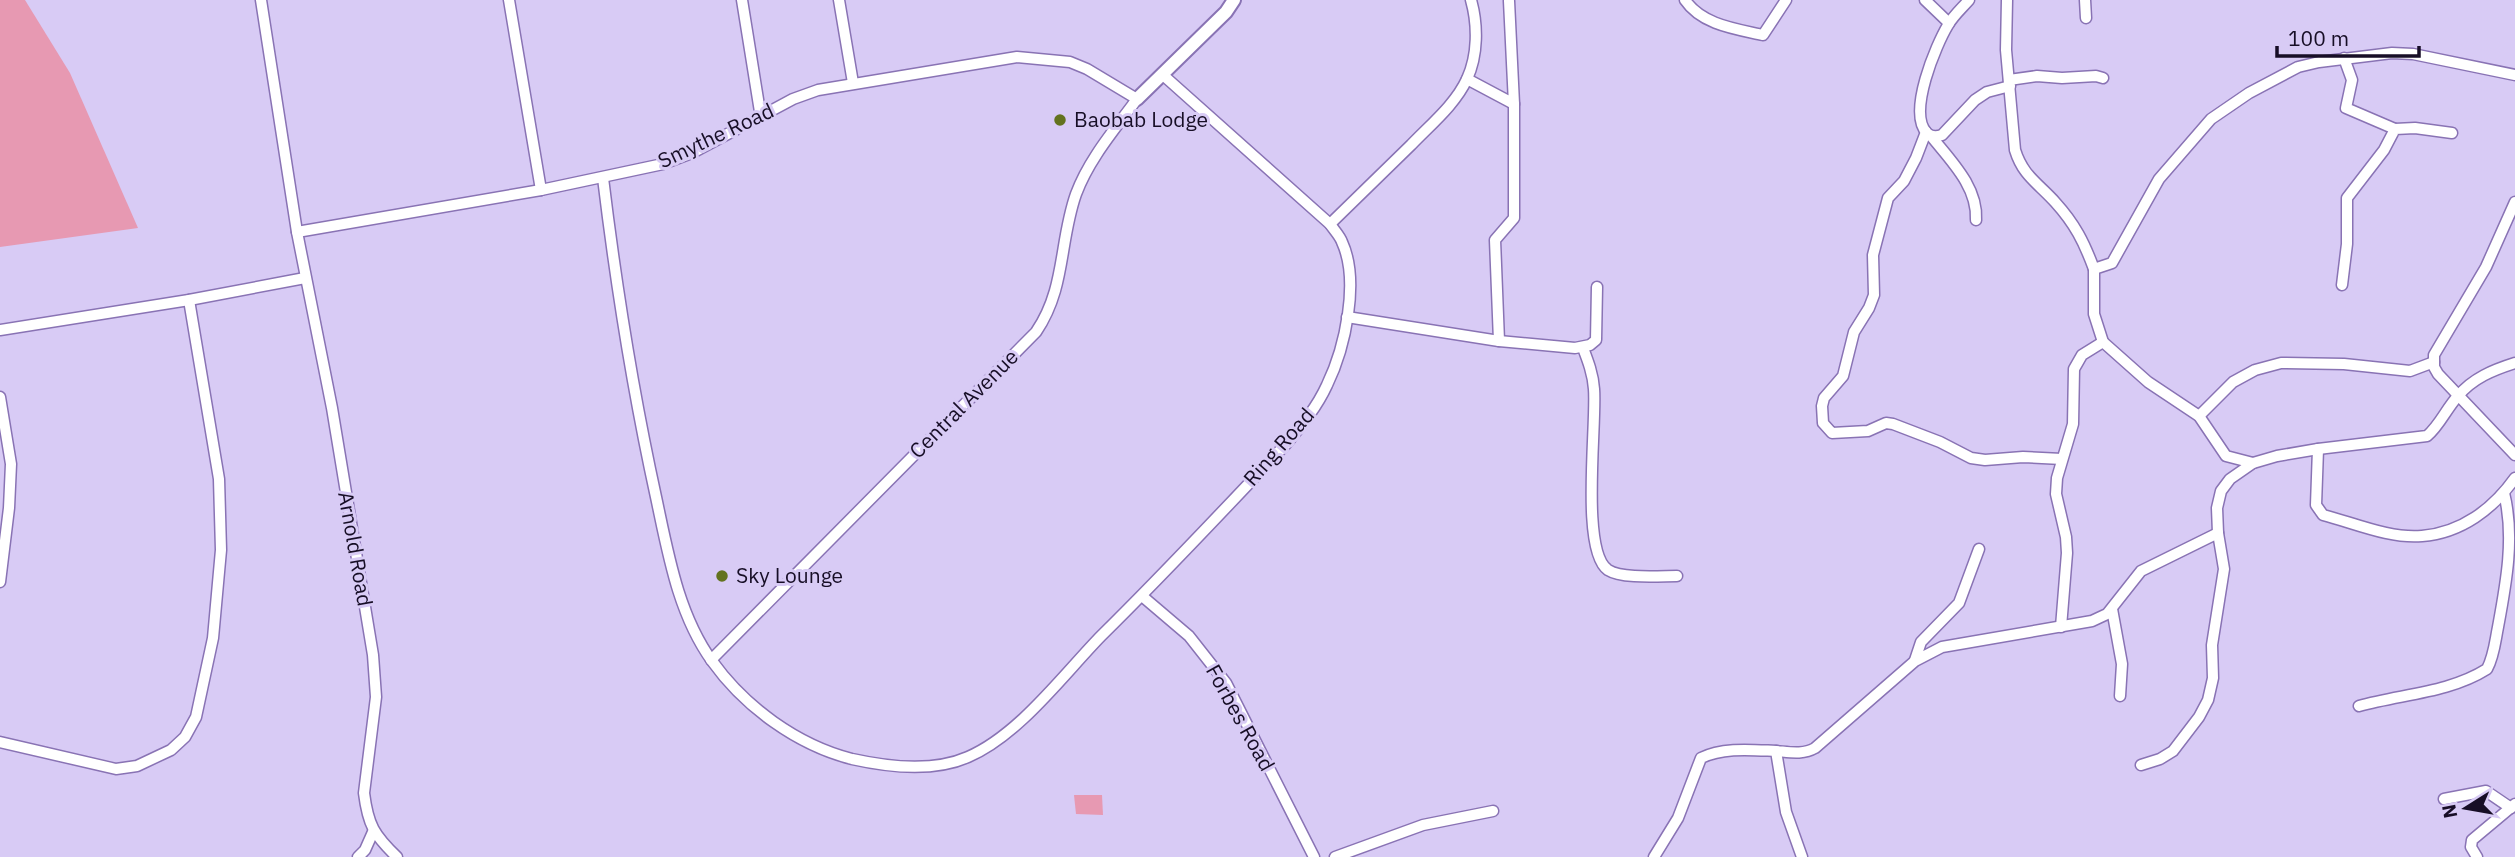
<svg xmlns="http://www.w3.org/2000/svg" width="2515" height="857" font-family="'IBM Plex Sans',sans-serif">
<rect width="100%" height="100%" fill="#d8cbf5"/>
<g fill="#e799b2">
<path d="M0,0H25L70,73L138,228L0,247Z"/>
<path d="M1074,795H1102L1103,815L1076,814Z"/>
</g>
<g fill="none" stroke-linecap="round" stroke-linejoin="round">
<g stroke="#8973b4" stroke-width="13">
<g id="minor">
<path d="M261,0L297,232L332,408L373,655L376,697L364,793C368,825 374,835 397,857"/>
<path d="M509,0L541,190"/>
<path d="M742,0L761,118"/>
<path d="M839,0L853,83"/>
<path d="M1685,0C1702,25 1736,29 1763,35L1786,0"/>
<path d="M1925,0L1949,23"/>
<path d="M1969,0C1962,8 1953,16 1948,25C1936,45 1907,113 1927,133C1931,137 1936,137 1942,135L1975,100L1987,92L2010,86"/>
<path d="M2007,0L2006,50L2015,150C2023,176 2038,183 2055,202C2075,224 2084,242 2094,269"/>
<path d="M2085,0L2086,18"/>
<path d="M2344,58L2352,80L2346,108L2395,129"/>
<path d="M1467,79L1514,104L1509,1"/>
<path d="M2009,80L2037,76L2062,78L2096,76L2103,78"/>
<path d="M1926,132L1916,158L1904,181L1888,198L1873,255L1874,295L1869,308L1854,332L1843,376L1824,398L1822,406L1823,423L1832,433L1868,431L1886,423L1893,424L1940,442L1971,458L1985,460L2023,457L2062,459"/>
<path d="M1931,136C1951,161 1978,187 1976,220"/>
<path d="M603,178C616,285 633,392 656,497C668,553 678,614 712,661C745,707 797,745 852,759C888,767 934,772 968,757C1019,735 1063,675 1101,636C1165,573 1226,508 1287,443C1302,425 1317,407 1327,385C1345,348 1360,281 1342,242C1340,236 1334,230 1330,224L1163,75"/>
<path d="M2515,202L2486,267L2434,355V367L2438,374L2515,455"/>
<path d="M1330,224C1357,198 1384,171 1411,145C1430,125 1455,105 1467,79C1478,55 1478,25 1471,0"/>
<path d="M297,232L541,190L663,164L692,153L793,99L818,90L1017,57L1070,62L1087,69L1137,99C1115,129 1089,159 1076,194C1059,242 1066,288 1036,332L711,660"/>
<path d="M2342,285L2347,244V198L2384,150L2395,129L2415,128L2452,133"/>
<path d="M1347,317L1499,341L1575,348L1590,345L1596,340L1597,287"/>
<path d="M0,330L189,300L305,278"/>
<path d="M1499,341L1495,240L1514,218V104"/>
<path d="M1583,348C1588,361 1593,374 1594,389C1597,423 1580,551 1608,570C1622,579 1660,576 1677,576"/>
<path d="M0,397L11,464L9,508L0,582"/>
<path d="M2199,416L2233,382L2255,370L2281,363L2344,364L2410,371L2434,362"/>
<path d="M2318,449L2316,505L2323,515C2354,523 2390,539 2422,536C2461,533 2493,509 2515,478"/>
<path d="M2253,463L2226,456L2199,416L2148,382L2103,342L2094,314V269L2112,263L2159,179L2211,119L2249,93L2298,67L2319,62L2392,53L2413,54L2515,75"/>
<path d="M1142,596L1189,636L1226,683L1314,857"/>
<path d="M2112,609L2122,664L2120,696"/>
<path d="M2061,627L2067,553L2066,537L2056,494L2057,478L2073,424L2074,369L2082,355L2103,342"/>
<path d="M1915,660L1921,642L1959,603L1979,549"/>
<path d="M2359,706C2401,694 2449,693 2487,669C2494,656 2495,642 2498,627C2506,584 2515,537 2504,493"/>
<path d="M0,742L116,769L137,766L171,750L185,737L196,717L213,638L221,550L219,479L189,300"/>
<path d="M1776,751C1789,752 1803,755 1815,748L1915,661L1942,647L2092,621L2107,614L2141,571L2218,533"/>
<path d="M2141,765L2160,759L2173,751L2199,717L2208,700L2213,678L2212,645L2224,569L2218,533L2217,508L2221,491L2230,479L2253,463L2277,456L2318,449L2427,436C2440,425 2446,409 2458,396C2473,378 2493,370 2515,363"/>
<path d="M2444,799L2486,791L2511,808"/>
<path d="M358,857L365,850L373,832"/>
<path d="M1335,857L1423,825L1493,811"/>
<path d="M1654,857L1678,818L1701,758C1723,747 1752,750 1776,751L1786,812L1802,857"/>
<path d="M2477,857L2471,847L2472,840L2515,804"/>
</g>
</g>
<g stroke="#8973b4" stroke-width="16">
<path id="tertiary" d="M1137,99L1226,12L1234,0"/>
</g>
<use href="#minor" stroke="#fff" stroke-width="10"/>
<use href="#tertiary" stroke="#fff" stroke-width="12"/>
</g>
<g fill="#63721e" stroke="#d8cbf5" stroke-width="2.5">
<circle cx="1060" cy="120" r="7"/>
<circle cx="722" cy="576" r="7"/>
</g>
<g text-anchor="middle" stroke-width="6" stroke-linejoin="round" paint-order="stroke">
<g font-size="21" fill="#170e26" stroke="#d8cbf5" text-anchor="start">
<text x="1074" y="127">Baobab Lodge</text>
<text x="736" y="583">Sky Lounge</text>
</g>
<g font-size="21" fill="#170e26" stroke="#d8cbf5">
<text transform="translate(716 136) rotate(-25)" y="7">Smythe Road</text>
<text transform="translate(964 404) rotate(-45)" y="7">Central Avenue</text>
<text transform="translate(1279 447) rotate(-49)" y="7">Ring Road</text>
<text transform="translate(355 549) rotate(80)" y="7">Arnold Road</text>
<text transform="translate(1240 718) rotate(61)" y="7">Forbes Road</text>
</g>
</g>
<g transform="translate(2466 808) rotate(259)" stroke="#d8cbf5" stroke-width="5" paint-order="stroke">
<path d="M0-5L12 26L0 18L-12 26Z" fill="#170e26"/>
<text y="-10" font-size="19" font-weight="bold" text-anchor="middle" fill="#170e26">N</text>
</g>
<path d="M2277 46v10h142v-10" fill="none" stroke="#170e26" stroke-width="3.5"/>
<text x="2288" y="46" font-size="21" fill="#170e26" stroke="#d8cbf5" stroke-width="5" paint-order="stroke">100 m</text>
</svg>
